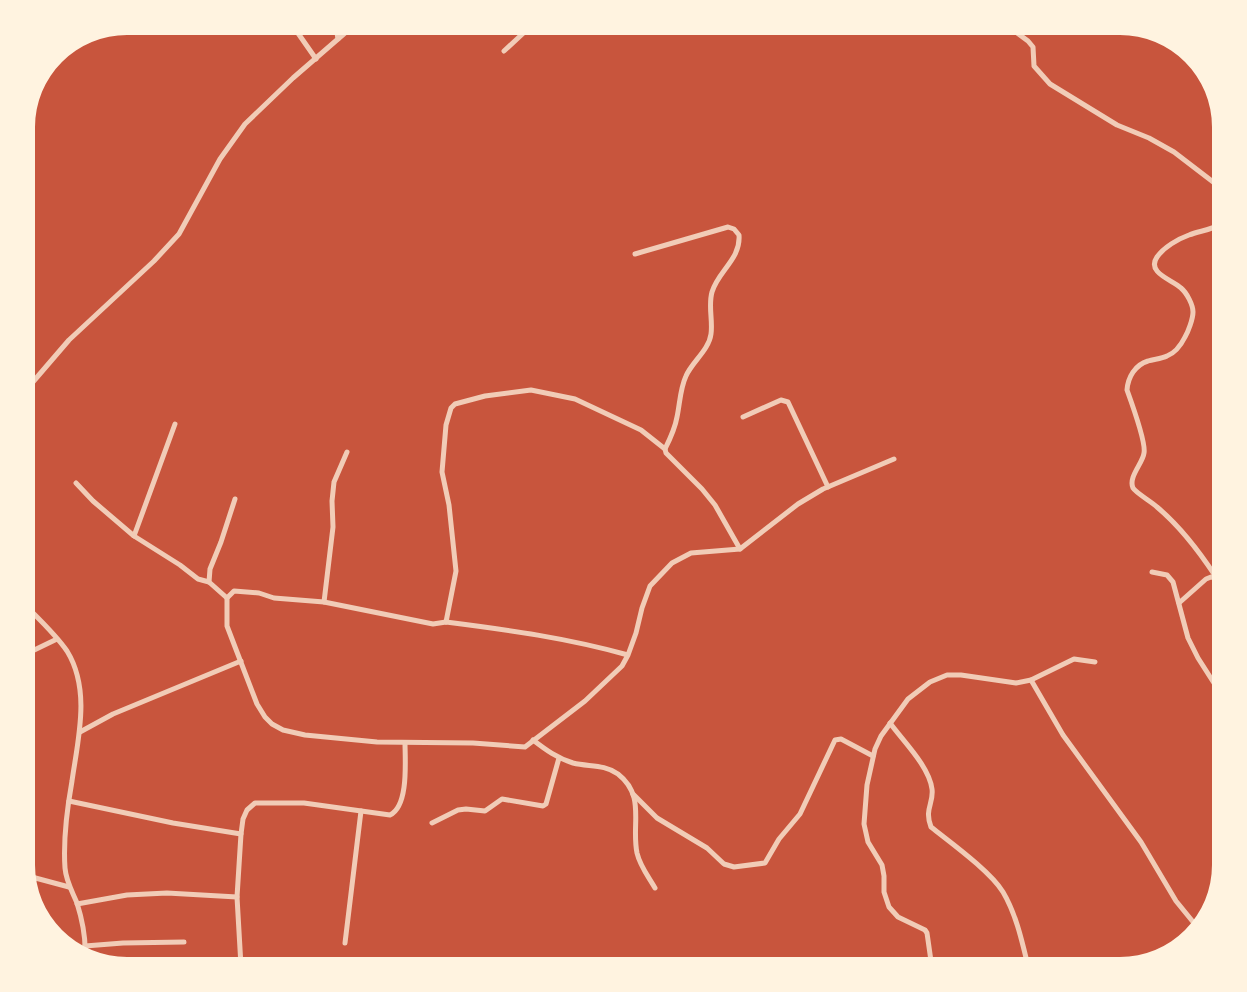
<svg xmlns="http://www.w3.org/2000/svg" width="1247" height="992" font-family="'Golos Text',sans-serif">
<rect width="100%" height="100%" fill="#c8553d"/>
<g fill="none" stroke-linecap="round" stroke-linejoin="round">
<g stroke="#f1ccb7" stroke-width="5">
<path d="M293,26L316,59"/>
<path d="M336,26L338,39"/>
<path d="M1008,26L1028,41L1033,47L1034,66L1050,84L1117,125L1149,138L1174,152L1221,188"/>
<path d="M504,51L531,26"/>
<path d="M635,254L728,227L734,229L739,235C741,259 718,271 712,292C708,306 713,320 711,334C709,350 692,362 686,376C680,389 680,403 677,417C675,429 670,439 665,449"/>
<path d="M26,390L69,340L154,261L179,234L220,159L245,124L293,78L353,26"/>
<path d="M743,417L781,400L788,402L828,487"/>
<path d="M76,483L93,501L134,536L180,565L198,579L209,582"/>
<path d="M134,536L175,424"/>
<path d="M1152,572L1167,575L1173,582L1188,638L1198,658L1221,694"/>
<path d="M1216,577C1199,551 1181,527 1157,507C1152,502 1136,493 1133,488C1128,477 1143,463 1144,453C1146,443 1131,401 1127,390C1128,377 1135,365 1148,361C1154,359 1161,359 1167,356C1175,353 1181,345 1185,337C1188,332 1193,319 1193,312C1193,305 1187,293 1181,288C1173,280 1146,273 1157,257C1164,247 1178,239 1189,235C1199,231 1211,230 1221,224"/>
<path d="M227,598L209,582L210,569L221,542L235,499"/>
<path d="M324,602L333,527L332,501L334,482L347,452"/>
<path d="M1179,603L1206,579L1211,577L1221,578"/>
<path d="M26,606C40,620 56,635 67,651C91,690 78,739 72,781C67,809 63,839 65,868C66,881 72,891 77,903C82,919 86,939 85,956"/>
<path d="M446,622L456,571L449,505L442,472L446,425L451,408L455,404L485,396L531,390L575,399L641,430L665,449L666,453L702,489L715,505L740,549"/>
<path d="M26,654L57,639"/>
<path d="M628,655C567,638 509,630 446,622L433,624L324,602L274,598L259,593L234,591L227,598V626L257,704L265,717L272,724L283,730L305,735L377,742L473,743L525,747L585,701L622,666L628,655L636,633L642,608L650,586L672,563L691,553L740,549L798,504L823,489L894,459"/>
<path d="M1031,680L1063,735L1141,842L1176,901L1198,928"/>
<path d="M890,723C903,741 929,766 932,789C934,803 924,809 931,827C951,843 990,871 1003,892C1016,914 1022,941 1028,966"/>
<path d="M80,732L113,714L241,661"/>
<path d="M533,740C546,750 557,758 573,763C589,767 604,764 618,774C646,796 631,824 637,853C640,866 648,876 655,888"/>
<path d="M633,794L657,818L707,848L724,864L734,867L765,863L779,839L800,814L835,740L841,739L873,756"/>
<path d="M69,801L173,823L241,834"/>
<path d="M432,823L458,810L466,809L485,811L502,799L543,806L546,804L559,758"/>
<path d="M28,876L69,887"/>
<path d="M77,904L127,895L167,893L237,897"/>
<path d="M345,943L361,811"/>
<path d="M85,946L123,943L184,942"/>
<path d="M241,966L237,897L241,834L243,819L247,810L255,803H304L390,815C409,806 405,760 405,743"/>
<path d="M933,966L931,961L927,933L925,930L898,917L889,907L884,892V876L882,865L868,842L864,824L867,785L875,749L881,736L908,699L930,682L947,675H961L1016,683L1031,680L1074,659L1095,662"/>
</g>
</g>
<path d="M0 0H1247V992H0ZM127 35H1120A92 92 0 0 1 1212 127V865A92 92 0 0 1 1120 957H127A92 92 0 0 1 35 865V127A92 92 0 0 1 127 35Z" fill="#fff3e0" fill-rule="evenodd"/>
</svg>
